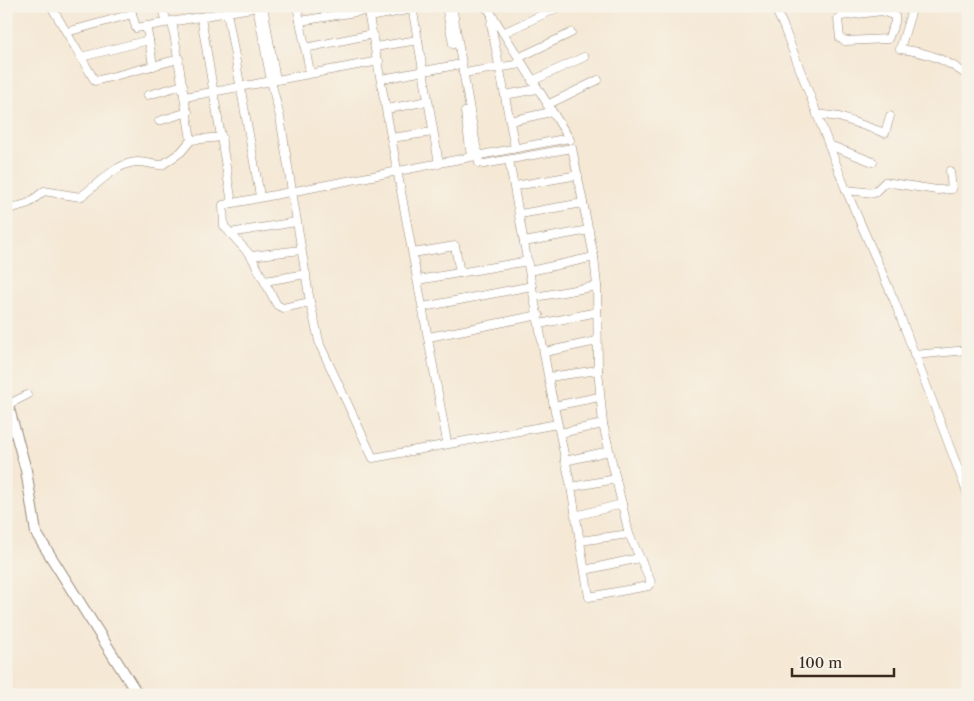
<svg xmlns="http://www.w3.org/2000/svg" width="974" height="701" font-family="'Libre Caslon Text',serif">
<rect width="100%" height="100%" fill="#f7f3e8"/>
<filter id="ink" filterUnits="userSpaceOnUse"><feTurbulence type="fractalNoise" baseFrequency=".02" numOctaves="2"/><feDisplacementMap in="SourceGraphic" scale="10" xChannelSelector="R" yChannelSelector="G"/><feConvolveMatrix kernelMatrix="1 2 1 2 8 2 1 2 1" color-interpolation-filters="sRGB"/></filter>
<filter id="wash" filterUnits="userSpaceOnUse"><feTurbulence type="fractalNoise" baseFrequency=".0096" numOctaves="4" result="noise"/><feDisplacementMap in="SourceGraphic" scale="20" xChannelSelector="R" yChannelSelector="G"/><feGaussianBlur stdDeviation="1.12" result="paint"/><feColorMatrix in="noise" values="0 0 0 0 0 0 0 0 0 0 0 0 0 0 0 0 0 1.4 0 .05"/><feComposite in="paint" operator="in"/></filter>
<g filter="url(#wash)">
<rect width="100%" height="100%" fill="#f5e8d5"/>
</g>
<g filter="url(#ink)">
<g fill="none" stroke-linecap="round" stroke-linejoin="round">
<g stroke="#98897a" stroke-width="9">
<g id="minor">
<path d="M51,6L95,81L179,59"/>
<path d="M130,6L136,28L263,6"/>
<path d="M162,6L167,22"/>
<path d="M226,6L260,196"/>
<path d="M263,6L276,80"/>
<path d="M297,6L310,72"/>
<path d="M367,6L447,442"/>
<path d="M412,6L439,164"/>
<path d="M446,6L453,44"/>
<path d="M452,6L479,163L484,164L572,148L594,257L597,286L598,370L603,424L629,534L651,582L648,586L589,597L571,487L551,392L509,160"/>
<path d="M483,6L489,10L570,140"/>
<path d="M774,6L783,25L846,190L894,300L968,495"/>
<path d="M913,6L900,49C926,52 946,59 968,76"/>
<path d="M257,7L271,81L280,117L310,302L320,345L373,458L557,424"/>
<path d="M882,11L895,16V22L888,39L845,41L840,38L838,19L841,16L882,11L883,6"/>
<path d="M201,17L232,203"/>
<path d="M369,17L413,9"/>
<path d="M492,17L491,24L515,148"/>
<path d="M300,21L368,10"/>
<path d="M67,32L132,14"/>
<path d="M503,33L559,7"/>
<path d="M149,40L153,66"/>
<path d="M375,47L418,40"/>
<path d="M305,48L373,34"/>
<path d="M81,57L149,40L146,26"/>
<path d="M518,58L571,33"/>
<path d="M463,73L522,64"/>
<path d="M382,79L456,65"/>
<path d="M532,81L584,57"/>
<path d="M148,95L183,85"/>
<path d="M505,95L537,89"/>
<path d="M185,97L379,61"/>
<path d="M547,105L598,80"/>
<path d="M387,109L428,101"/>
<path d="M465,112L471,156"/>
<path d="M817,114L839,117L885,133L890,116"/>
<path d="M159,121L188,112"/>
<path d="M510,121L551,112"/>
<path d="M391,138L433,132"/>
<path d="M191,140L222,137"/>
<path d="M829,145L873,162"/>
<path d="M515,186L578,175"/>
<path d="M846,190L874,193L885,182L937,190L952,189L950,171"/>
<path d="M6,210L29,203L44,191L80,197C97,186 116,162 138,162C146,162 154,165 162,165L181,152L191,140L172,21"/>
<path d="M520,214L583,203"/>
<path d="M230,233L296,222"/>
<path d="M524,242L589,230"/>
<path d="M413,253L455,246L460,273"/>
<path d="M251,256L301,250"/>
<path d="M530,271L594,257"/>
<path d="M418,280L528,261"/>
<path d="M265,281L306,274"/>
<path d="M535,297L597,286"/>
<path d="M310,302L283,308L277,305L251,256L224,226L223,205L569,138"/>
<path d="M423,307L532,286"/>
<path d="M540,324L597,312"/>
<path d="M429,337L539,315"/>
<path d="M545,352L597,341"/>
<path d="M914,355L968,350"/>
<path d="M549,377L598,370"/>
<path d="M9,404L27,395"/>
<path d="M554,406L599,397"/>
<path d="M560,433L603,424"/>
<path d="M565,461L609,451"/>
<path d="M571,487L616,479"/>
<path d="M575,516L622,504"/>
<path d="M580,541L629,534"/>
<path d="M585,570L639,558"/>
</g>
</g>
<g stroke="#98897a" stroke-width="12">
<path id="tertiary" d="M6,398L26,470L36,533L138,695"/>
</g>
<use href="#minor" stroke="#fff" stroke-width="8"/>
<use href="#tertiary" stroke="#fff" stroke-width="10"/>
</g>
</g>
<rect width="974" height="701" fill="none" stroke="#f7f3e8" stroke-width="25"/>
<path d="M792 668v8h102v-8" fill="none" stroke="#3b2a1e" stroke-width="2.5"/>
<text x="799" y="668" font-size="15" fill="#3b2a1e" stroke="#f7f3e8" stroke-width="4" paint-order="stroke">100 m</text>
</svg>
